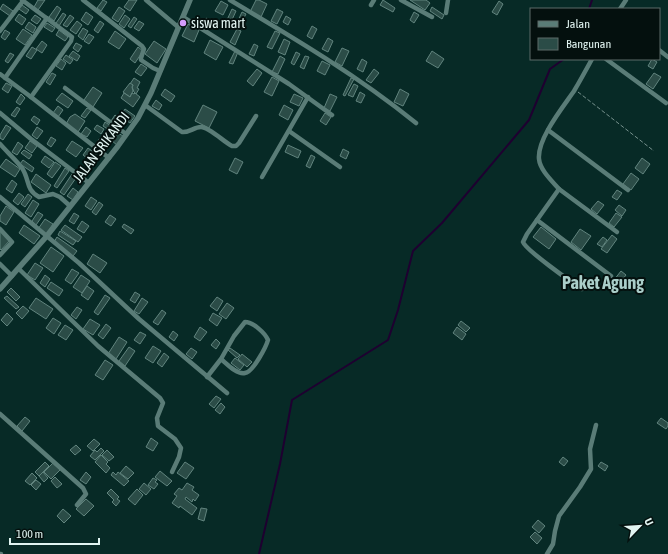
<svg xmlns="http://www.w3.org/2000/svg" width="668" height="554" font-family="'Asap Condensed',sans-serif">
<rect width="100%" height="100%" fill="#072a26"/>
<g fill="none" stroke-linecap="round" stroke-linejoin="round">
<g stroke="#1e0030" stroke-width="2">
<path d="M589,9L592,0"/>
<path d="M259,554L280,464L292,400L388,340L398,310L413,251L442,223L529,120L550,69L564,59"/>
</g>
</g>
<g fill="#2b4c47" stroke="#61847e">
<path d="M38,0H45L38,10L34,7Z"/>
<path d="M103,0L107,2L101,11L97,8Z"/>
<path d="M129,0H137L130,11L124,7Z"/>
<path d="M256,0H259L267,4L261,17L250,12Z"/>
<path d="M383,0L395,8L393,12L380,5Z"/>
<path d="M410,0H426L430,3L425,10Z"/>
<path d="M221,1L228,5L223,15L215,11Z"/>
<path d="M499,1L503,4L497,15L492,12Z"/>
<path d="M3,4L13,11L10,16L0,9Z"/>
<path d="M22,5L29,10L26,14L19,9Z"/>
<path d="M57,6L61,9L54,21L49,17Z"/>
<path d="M119,7L125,11L118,22L112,18Z"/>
<path d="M432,7L444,15L442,19L430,11Z"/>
<path d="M232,9L236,11L231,22L227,20Z"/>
<path d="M277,9L283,12L277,24L271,21Z"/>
<path d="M86,12L93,17L88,25L81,20Z"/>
<path d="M242,12L246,14L239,27L236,25Z"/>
<path d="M414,12L419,15L414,23L410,20Z"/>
<path d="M63,13L66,15L59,26L56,23Z"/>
<path d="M19,14L26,19L22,25L15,20Z"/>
<path d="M35,15L41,19L37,24L31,20Z"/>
<path d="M70,15L74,18L67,27L63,25Z"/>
<path d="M125,15L130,19L124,28L119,24Z"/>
<path d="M286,16L291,19L288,25L283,22Z"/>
<path d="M134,17L137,19L131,28L128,26Z"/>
<path d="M206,18L212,22L209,28L202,24Z"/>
<path d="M77,21L82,25L76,34L70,30Z"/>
<path d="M100,21L104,24L98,33L94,30Z"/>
<path d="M139,21L144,24L139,31L134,28Z"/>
<path d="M29,22L36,27L33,33L25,28Z"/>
<path d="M47,23L55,28L52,32L44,27Z"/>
<path d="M188,24L199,30L194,42L182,36Z"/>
<path d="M312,26L317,29L312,39L307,36Z"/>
<path d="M83,28L88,31L83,40L78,36Z"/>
<path d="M23,29L32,35L25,45L16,39Z"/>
<path d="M237,29L241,31L235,45L230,42Z"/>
<path d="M5,30L10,33L5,40L1,37Z"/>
<path d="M59,30L68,37L65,41L56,35Z"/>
<path d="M115,31L126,39L119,49L108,42Z"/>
<path d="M275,31L280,33L272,49L267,47Z"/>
<path d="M89,34L94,37L89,44L84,41Z"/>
<path d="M328,38L333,41L328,52L322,49Z"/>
<path d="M284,39L290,42L285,55L278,52Z"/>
<path d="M210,40L223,47L216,60L204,53Z"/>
<path d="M42,41L47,45L42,53L36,49Z"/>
<path d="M154,41L166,49L157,63L145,54Z"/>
<path d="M76,43L82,46L78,52L73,48Z"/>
<path d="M254,44L258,46L254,56L249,54Z"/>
<path d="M32,47L37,50L31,59L26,56Z"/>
<path d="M138,47L143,51L135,63L130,59Z"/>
<path d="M342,48L349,51L342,66L335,62Z"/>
<path d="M73,51L80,56L77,61L69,56Z"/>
<path d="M235,51L238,52L233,64L229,63Z"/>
<path d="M432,51L444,59L438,68L426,61Z"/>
<path d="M296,52L300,54L294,65L291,63Z"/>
<path d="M10,53L14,55L8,63L5,61Z"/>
<path d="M66,55L73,60L70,64L63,59Z"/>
<path d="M280,56L285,59L278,74L272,72Z"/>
<path d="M305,56L309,57L304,69L300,67Z"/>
<path d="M61,59L66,63L62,70L56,66Z"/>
<path d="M362,59L367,62L363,72L357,69Z"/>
<path d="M652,59L657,62L653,69L648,66Z"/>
<path d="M322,61L330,65L325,75L317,71Z"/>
<path d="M141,64L147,68L141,76L135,72Z"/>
<path d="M257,69L262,73L253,86L247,81Z"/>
<path d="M374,69L379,73L371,83L366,80Z"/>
<path d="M52,73L56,75L50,85L46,82Z"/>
<path d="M654,73L661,77L653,89L646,84Z"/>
<path d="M272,77L279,81L272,96L264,92Z"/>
<path d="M134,78L140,82L137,88L139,89L136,94L134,92L132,87L133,85L130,84Z"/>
<path d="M351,78L354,79L345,96L343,95Z"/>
<path d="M6,83L12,86L8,93L2,89Z"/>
<path d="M130,83L133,85L132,87L133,91L130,97L123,92Z"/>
<path d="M354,84L358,86L353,97L348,95Z"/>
<path d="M93,87L102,93L93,107L84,100Z"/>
<path d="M165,89L175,96L171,102L161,95Z"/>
<path d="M400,89L409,94L403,106L394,102Z"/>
<path d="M360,92L365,95L361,103L356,101Z"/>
<path d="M62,93L73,101L68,108L56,100Z"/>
<path d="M124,93L130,97L132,93L134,94L135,93L140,97L133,107L121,98Z"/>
<path d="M21,94L25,98L20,105L16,102Z"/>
<path d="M294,94L303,98L299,106L290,102Z"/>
<path d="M330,94L337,97L330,111L324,108Z"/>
<path d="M156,100L162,105L159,110L152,106Z"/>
<path d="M203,105L217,112L209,128L195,121Z"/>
<path d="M284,105L293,110L288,120L279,115Z"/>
<path d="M58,106L63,110L58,117L53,113Z"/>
<path d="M17,107L20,109L15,117L11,115Z"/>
<path d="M87,108L91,110L85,118L81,116Z"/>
<path d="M125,109L135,116L130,123L120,116Z"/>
<path d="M325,113L331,117L326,125L320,121Z"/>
<path d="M75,114L85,121L78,132L66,124L70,117Z"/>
<path d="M115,115L124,122L121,127L111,121Z"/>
<path d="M34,116L40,120L37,125L31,120Z"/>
<path d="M105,122L114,128L112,132L103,126Z"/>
<path d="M6,125L11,128L3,140L0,138V135Z"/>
<path d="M97,125L104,129L101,134L94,129Z"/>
<path d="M37,127L43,131L37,139L32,135Z"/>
<path d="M86,127L91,131L87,137L81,134Z"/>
<path d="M118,133L123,136L117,145L112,141Z"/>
<path d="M51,137L56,140L51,147L47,144Z"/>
<path d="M100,138L106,141L99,151L94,147Z"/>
<path d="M30,141L37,146L32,153L25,148Z"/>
<path d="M72,141L83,148L76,157L66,150Z"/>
<path d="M18,142L23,146L17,155L12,152Z"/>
<path d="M288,145L301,151L298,158L285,152Z"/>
<path d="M88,148L96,154L91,161L83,155Z"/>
<path d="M343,149L349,152L346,159L340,156Z"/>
<path d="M24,150L32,155L29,159L21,153Z"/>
<path d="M311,155L315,157L310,168L306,166Z"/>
<path d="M45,156L54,162L49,168L41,162Z"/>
<path d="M235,158L243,162L237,174L229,170Z"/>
<path d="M642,158L650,164L643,174L635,168Z"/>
<path d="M6,159L20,169L15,177L0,167Z"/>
<path d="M23,160L34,168L32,172L20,164Z"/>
<path d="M55,162L61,166L52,178L47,174Z"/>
<path d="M65,168L69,171L57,188L54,186Z"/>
<path d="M631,173L639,179L631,190L623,184Z"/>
<path d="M36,174L51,185L46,193L31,182Z"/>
<path d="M72,174L76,178L64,195L60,192Z"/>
<path d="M12,180L17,184L12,193L6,189Z"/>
<path d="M73,188L78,192L73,200L67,196Z"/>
<path d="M617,190L622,193L617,200L612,197Z"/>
<path d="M19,193L24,197L18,205L13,201Z"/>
<path d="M28,194L32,197L25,207L21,204Z"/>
<path d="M91,197L97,201L91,210L85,206Z"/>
<path d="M33,200L39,204L31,217L25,213Z"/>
<path d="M598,201L604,205L597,214L591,209Z"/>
<path d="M99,202L103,205L96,215L92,212Z"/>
<path d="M619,205L626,210L622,216L615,210Z"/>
<path d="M6,206L14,212L6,225L0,221V216Z"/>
<path d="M38,212L43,215L36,225L32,221Z"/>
<path d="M74,213L79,216L74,224L69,221Z"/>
<path d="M616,213L622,217L614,227L609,223Z"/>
<path d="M110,215L116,219L111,226L105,222Z"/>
<path d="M45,219L53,224L46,235L38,229Z"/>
<path d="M82,221L89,226L84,233L77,229Z"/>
<path d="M124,224L134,230L131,234L122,227Z"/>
<path d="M24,225L40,236L34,244L19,233Z"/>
<path d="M65,225L82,237L78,242L61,230Z"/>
<path d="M541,227L556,239L549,249L533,237Z"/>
<path d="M580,229L591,236L581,250L571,242Z"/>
<path d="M0,231L10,240L1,250L0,249Z"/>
<path d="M60,231L76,241L73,245L58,235Z"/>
<path d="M612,235L617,239L607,253L601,249Z"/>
<path d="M57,237L77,251L73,256L54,242Z"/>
<path d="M603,237L607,240L602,247L597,244Z"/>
<path d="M51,247L64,256L53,272L40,263Z"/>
<path d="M93,254L107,263L100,273L87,264Z"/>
<path d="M35,263L43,268L35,280L27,275Z"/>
<path d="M72,269L79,273L71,284L65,280Z"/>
<path d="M621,271L626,275L619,284L614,280Z"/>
<path d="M45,275L50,279L45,287L40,283Z"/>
<path d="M81,275L90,281L82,293L73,287Z"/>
<path d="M51,282L63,290L59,296L47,288Z"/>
<path d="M87,286L94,291L88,300L81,295Z"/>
<path d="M11,288L20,297L16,301L7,292Z"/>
<path d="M135,292L140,295L135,303L130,300Z"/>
<path d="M105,295L110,298L98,315L94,312Z"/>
<path d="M7,296L19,307L16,309L4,298Z"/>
<path d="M217,297L223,301L217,311L210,306Z"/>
<path d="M36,298L53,309L46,319L29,308Z"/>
<path d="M142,298L148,302L139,314L134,311Z"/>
<path d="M227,303L234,308L226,319L219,314Z"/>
<path d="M23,306L29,311L22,319L16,313Z"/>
<path d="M77,307L82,310L76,319L71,315Z"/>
<path d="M162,310L166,313L158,325L153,322Z"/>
<path d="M7,313L13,319L7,326L1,320Z"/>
<path d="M213,313L222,318L217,326L209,320Z"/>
<path d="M53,318L61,323L54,334L46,328Z"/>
<path d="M90,319L100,325L93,335L83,329Z"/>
<path d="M461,321L470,328L466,332L458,325Z"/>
<path d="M106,324L111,328L103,339L98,335Z"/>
<path d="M65,325L73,330L66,340L58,335Z"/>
<path d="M200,327L207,332L200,341L194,337Z"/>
<path d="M457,327L466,334L462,340L453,333Z"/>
<path d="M173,331L178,335L174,341L169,337Z"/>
<path d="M140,332L146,335L140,344L134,340Z"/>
<path d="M119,337L127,342L116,359L108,354Z"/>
<path d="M216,339L220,343L216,349L211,345Z"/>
<path d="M153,346L161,351L153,363L145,358Z"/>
<path d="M129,347L135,351L125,366L119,361Z"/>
<path d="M191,348L197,352L192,359L186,354Z"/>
<path d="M230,348L240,355L237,358L228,350Z"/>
<path d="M164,353L169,357L162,367L157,363Z"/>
<path d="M242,354L252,362L247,367L238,359Z"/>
<path d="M235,358L244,365L240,370L231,363Z"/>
<path d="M105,360L113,365L103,380L95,375Z"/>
<path d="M216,396L221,399L214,408L209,404Z"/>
<path d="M221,403L225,407L220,414L215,410Z"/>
<path d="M25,417L30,421L22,431L17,426Z"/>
<path d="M661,418L668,423V426L666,429L657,423Z"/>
<path d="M151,438L158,443L153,451L146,447Z"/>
<path d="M94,439L100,444L93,451L87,446Z"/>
<path d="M76,445L81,450L75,455L70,450Z"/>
<path d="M101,448L104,451L95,460L90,456L95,450L97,452Z"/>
<path d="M107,450L114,457L109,461L102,455Z"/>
<path d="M101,455L108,462L106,464L110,468L106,473L95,462Z"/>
<path d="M563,457L568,461L564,466L559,462Z"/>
<path d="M45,462L49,466L39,476L35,472Z"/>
<path d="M185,462L194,468L186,479L177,473Z"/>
<path d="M601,462L608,466L605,471L598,466Z"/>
<path d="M53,463L60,470L51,479L44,472Z"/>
<path d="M126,466L134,473L128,479L120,473Z"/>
<path d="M160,471L172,481L167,486L155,477Z"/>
<path d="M43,472L48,478L44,482L39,476Z"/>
<path d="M86,472L91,477L86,484L80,480Z"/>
<path d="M113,472L116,475L118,472L129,481L124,486L111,475Z"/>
<path d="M32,473L37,478L30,485L25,481Z"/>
<path d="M55,477L62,484L57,488L51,481Z"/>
<path d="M153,478L157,480L155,482L158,484L154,489L148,485Z"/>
<path d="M36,480L41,484L36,490L31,485Z"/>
<path d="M144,483L151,489L146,495L139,489Z"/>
<path d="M187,483L194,487L192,490L199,495L195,501L193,499L192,502L186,497L185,499L197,508L192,515L180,506L179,508L172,503L177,496L174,494L179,488L182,490Z"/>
<path d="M111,489L119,497L117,499L120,501L116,506L112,502L114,500L107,493Z"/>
<path d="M137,489L143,495L135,505L128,499Z"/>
<path d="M86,499L94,506L84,516L76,509Z"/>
<path d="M201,508L207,509L204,521L198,519Z"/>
<path d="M63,509L71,516L64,523L57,516Z"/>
<path d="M538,520L545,526L539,533L532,527Z"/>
<path d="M535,532L542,538L537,544L530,537Z"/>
</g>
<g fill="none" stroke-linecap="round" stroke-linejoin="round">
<path stroke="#77928e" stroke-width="1" stroke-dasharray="4 2" stroke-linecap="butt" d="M578,92L654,151"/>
<g stroke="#5a7c77" stroke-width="4.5">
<path d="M22,0L72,37L71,41L31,97"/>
<path d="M83,0L142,46L144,49L141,58V60L153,68L160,71"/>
<path d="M146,0L178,27"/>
<path d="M230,0C294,38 358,76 416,123"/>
<path d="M401,0L432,17"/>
<path d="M371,5L374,0"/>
<path d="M620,9L626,0"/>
<path d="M446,13L448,0"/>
<path d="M183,17L289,84L332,115"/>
<path d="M0,31L23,1"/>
<path d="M659,50L668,57"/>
<path d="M606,59L666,103"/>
<path d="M0,74L31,97L109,158"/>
<path d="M5,78L47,18"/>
<path d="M65,88L126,134"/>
<path d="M145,105L182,132C189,133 194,127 201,127C209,127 224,142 232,146H236L239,143L256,116"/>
<path d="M0,113L31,139L89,183"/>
<path d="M548,130L628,190"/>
<path d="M289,131L340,167"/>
<path d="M0,144C7,152 16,160 22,168C30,180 25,189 39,197L53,194L60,197L70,206"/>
<path d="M262,177L308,97"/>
<path d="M559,189L617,232"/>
<path d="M0,197L79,263L139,319L227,393"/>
<path d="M537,220L611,276"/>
<path d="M0,229L12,242L0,255"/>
<path d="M0,264L12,276"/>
<path d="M19,269L98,346L160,398L163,403L157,418L158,426L175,439L181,448L179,457L172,472"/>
<path d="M582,289C571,282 526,250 523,242L527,234L559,189C552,181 540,170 539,159C537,139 563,107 574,91C580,81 586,70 592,59"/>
<path d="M207,377L221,359L234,336L245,322C253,322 265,333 268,340C266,347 253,372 245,373C237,375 227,364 221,359"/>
<path d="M0,414L83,488L86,494L77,505"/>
<path d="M0,554H1"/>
<path d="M547,554L553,544L555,531L559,516L580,487L591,469L590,449L596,425"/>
</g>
<path stroke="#5a7c77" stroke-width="5.5" d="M0,289L46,237L118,146L138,118L151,93L190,0"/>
</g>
<circle fill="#d49cfc" stroke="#04100e" stroke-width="1.5" cx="183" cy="23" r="4"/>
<g text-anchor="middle" stroke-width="4" stroke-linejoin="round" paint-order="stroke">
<g font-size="14" fill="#e1f4f1" stroke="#04100e" text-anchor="start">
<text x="191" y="28">siswa mart</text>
</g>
<g font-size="14" fill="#e1f4f1" stroke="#04100e">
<text transform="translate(101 147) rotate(-53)" y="5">JALAN SRIKANDI</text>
</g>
<g font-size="18" font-weight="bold" fill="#aacec9" stroke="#04100e">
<text x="603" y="289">Paket Agung</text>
</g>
</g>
<rect x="530" y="8" width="130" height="52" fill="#04100e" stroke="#5c6b69"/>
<rect x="538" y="21" width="20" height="6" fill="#5a7c77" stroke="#5c6b69"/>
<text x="566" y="28" font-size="12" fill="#e1f4f1">Jalan</text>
<rect x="538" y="38" width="20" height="12" fill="#2b4c47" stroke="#5c6b69"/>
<text x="566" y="48" font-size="12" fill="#e1f4f1">Bangunan</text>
<g transform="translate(640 526) rotate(65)" stroke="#04100e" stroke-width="3" paint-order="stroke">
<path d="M0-3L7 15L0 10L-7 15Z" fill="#e1f4f1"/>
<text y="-6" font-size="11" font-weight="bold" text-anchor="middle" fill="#e1f4f1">U</text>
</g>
<path d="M10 538v6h89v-6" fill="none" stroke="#e1f4f1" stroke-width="2"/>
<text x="16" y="538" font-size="12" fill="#e1f4f1" stroke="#04100e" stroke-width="3" paint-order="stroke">100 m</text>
</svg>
